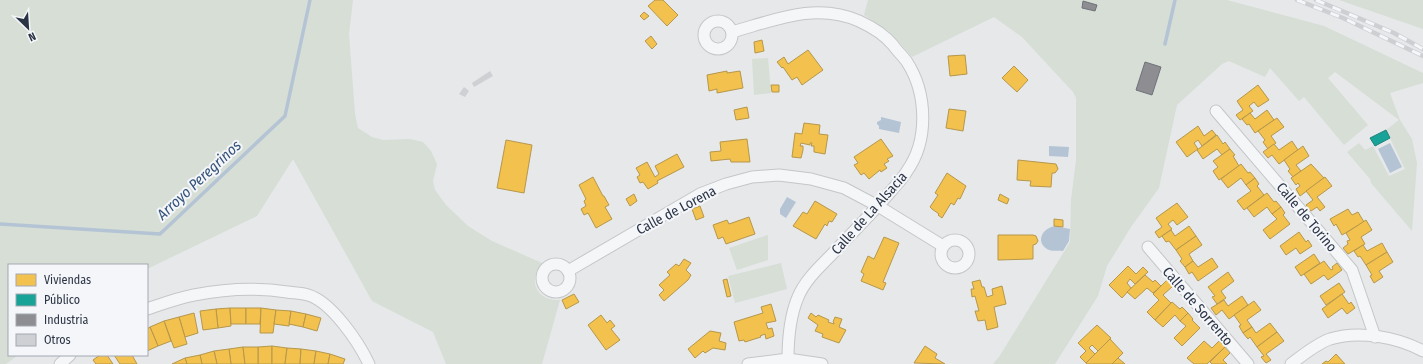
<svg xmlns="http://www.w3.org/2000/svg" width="1423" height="364" font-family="'Fira Sans Condensed',sans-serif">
<rect width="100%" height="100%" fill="#e6e8ea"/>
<g fill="#d6ded6">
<path d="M0,0H353L349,34L355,114L358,128L372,137L383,140L410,139L423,142L431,151L437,164L433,181L435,190L446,205L468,226L492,241L542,263C527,281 537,301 560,300L542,364H446L433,332L372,301L293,159L257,216L147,269V265H9V355H18L6,364H0Z"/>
<path d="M868,0H1227L1324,26L1423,73V83L1390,93L1400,120L1412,139L1417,163L1412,231L1371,183L1370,179L1347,152L1359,143L1365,150L1373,146L1389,176L1405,169L1386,130L1399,120L1335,72L1328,78L1368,125L1344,145L1304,97L1299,101L1270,68L1265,77L1229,61L1222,64L1177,105L1159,188L1131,227L1107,266L1098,296L1055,364H993L999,357L1070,242L1071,200L1076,160V98L1073,92L1022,37L994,17L912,57L890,32L864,15Z"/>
<path d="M1339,0H1423V29Z"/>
<path d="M768,58L771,93L754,95L752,59Z"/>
<path d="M768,235V260L737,270L729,248Z"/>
<path d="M781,263L787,289L735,303L728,276Z"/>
</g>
<g fill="#b4c4d5">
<path d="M881,117L901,122L899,133L879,129V126L877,124V122L881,120Z"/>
<path d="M1390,143L1402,167L1390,173L1378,149Z"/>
<path d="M1049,146L1069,147L1068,157L1049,156Z"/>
<path d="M787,197L796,202L786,218L780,214V209Z"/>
<path d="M1055,226L1070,229L1069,241L1063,251C1058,250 1052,252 1047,249C1035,241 1043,228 1055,226Z"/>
</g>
<g fill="#f2c14e" stroke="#b6974b">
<path d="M655,0H663L678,15L667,26L648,6Z"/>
<path d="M644,12L649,16L644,20L640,16Z"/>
<path d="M651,36L657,44L652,49L645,41Z"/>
<path d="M762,40L764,51L755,53L754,42Z"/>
<path d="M808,50L823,70L802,85L797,77L792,80L783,67L782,68L777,62L784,57L788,64Z"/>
<path d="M965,55L967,74L950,76L948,56Z"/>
<path d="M1014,66L1028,80L1017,92L1002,78Z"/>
<path d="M727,71V73L740,71L743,88L717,93V89L709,91L707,75Z"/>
<path d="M771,85H779V92H772Z"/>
<path d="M1258,85L1269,100L1258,107L1254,102L1249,106L1253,111L1240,120L1236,115L1243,110L1237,101Z"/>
<path d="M747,107L749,118L736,120L734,110Z"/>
<path d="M949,109L966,111L963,131L946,128Z"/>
<path d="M1267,110L1274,120L1255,133L1249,124L1247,125L1242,119L1250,113L1255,119Z"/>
<path d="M1277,118L1284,127L1271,136L1276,143L1268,149L1263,142L1265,140L1258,131Z"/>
<path d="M804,123L820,125L819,134L828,135L825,154L814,152V146H811L812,143H810V145L801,143L800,146H803V150L801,158L792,157L795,133L802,134Z"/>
<path d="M1198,126L1204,136L1212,130L1216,135L1202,146L1198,140L1194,143L1198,149L1187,157L1176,142Z"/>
<path d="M1217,135L1223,144L1225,142L1230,149L1222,155L1217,149L1203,159L1197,150Z"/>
<path d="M747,139L750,162H731L730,159L711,161L710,152L721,151L720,142Z"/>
<path d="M881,139L893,156L887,159L889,161L884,164L887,168L881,172L880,170L869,179L864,173L861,175L854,165L858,163L854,157Z"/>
<path d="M506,140L532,145L524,193L497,188Z"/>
<path d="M1292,141L1298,150L1279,164L1272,155L1268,158L1263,152L1274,144L1279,150Z"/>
<path d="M1303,146L1309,156L1296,165L1301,171L1293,177L1288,171L1290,169L1284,160Z"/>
<path d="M1230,149L1235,155L1233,156L1239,166L1219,180L1213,171L1218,167L1213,161Z"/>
<path d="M677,154L684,167L657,181L658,183L648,189L643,182L640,183L637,177L640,175L636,168L647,162L655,177L659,174L655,166Z"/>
<path d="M1018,160L1056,164L1058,169L1055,173H1052L1051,187L1030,186L1031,181L1017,180Z"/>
<path d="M1241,164L1248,173L1250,172L1255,178L1246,185L1241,178L1228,188L1221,179Z"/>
<path d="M1311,164L1324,178L1300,196L1296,189L1300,186L1298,183L1296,185L1291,178Z"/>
<path d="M947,173L966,186L960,199L958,198L954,205L951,203L942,218L938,215L939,214L932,209L930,207L938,195L935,193Z"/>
<path d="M593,177L603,196H604L609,205L605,207L612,219L596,228L588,213L584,215L581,209L586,206L584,201L586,199L579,185Z"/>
<path d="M1325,177L1332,186L1317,197L1325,207L1320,211L1317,207L1311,211L1306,205L1313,200L1306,191Z"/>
<path d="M1255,178L1259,184L1257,186L1264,195L1244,210L1237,201L1251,191L1246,185Z"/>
<path d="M1267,193L1274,202L1276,201L1281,207L1272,214L1267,207L1254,217L1247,208Z"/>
<path d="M634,194L637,201L630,206L626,199Z"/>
<path d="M1000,194L1009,199L1007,204L998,200Z"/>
<path d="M815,201L837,214L832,222L829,221L827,226L825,224L816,239L793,226L803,212L807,214Z"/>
<path d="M1177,203L1188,217L1177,225L1173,220L1168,224L1172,229L1159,238L1155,232L1162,227L1156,218Z"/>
<path d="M700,206L704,217L696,220L692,209Z"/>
<path d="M1281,207L1285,213L1283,215L1290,224L1270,239L1263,230L1277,219L1272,214Z"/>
<path d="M1348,209L1352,215L1358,212L1364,222L1342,235L1336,224L1334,226L1330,219Z"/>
<path d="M749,217L755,234L726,244L723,237L718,239L713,225L727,220L729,224Z"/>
<path d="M1054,219L1063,220V227L1054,226Z"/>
<path d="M1366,220L1372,230L1361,237L1365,244L1348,254L1343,248L1348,244L1347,241L1350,240L1346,233Z"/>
<path d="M1189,226L1196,236L1176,250L1169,241L1166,242L1162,236L1171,230L1175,236Z"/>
<path d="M1299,232L1306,242L1308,240L1312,246L1300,254L1296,248L1286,255L1280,246Z"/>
<path d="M998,235H1033L1036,236L1038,241L1036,244L1033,245V259L998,260Z"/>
<path d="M1196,236L1202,245L1189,254L1193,261L1185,267L1180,261L1182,259L1176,250Z"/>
<path d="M884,237L899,243L883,282L886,283L883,290L861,281L864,274L861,272L868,256L874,259Z"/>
<path d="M1382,243L1387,252L1366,265L1360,256L1358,257L1354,251L1363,245L1367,251Z"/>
<path d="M1387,252L1393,262L1379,271L1383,277L1374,283L1370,276L1372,275L1366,265Z"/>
<path d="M1314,254L1320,263L1301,276L1295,267Z"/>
<path d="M1212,258L1218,267L1198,281L1192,272L1189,274L1185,267L1193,261L1198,267Z"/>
<path d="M684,259L691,263L686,270L691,275L688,280L664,301L659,295L664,290L659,285L670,275L667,272L676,264L679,266Z"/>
<path d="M1324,261L1331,270L1333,269L1332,267L1337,263L1342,270L1328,280L1324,275L1311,284L1304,274Z"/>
<path d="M1128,266L1136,274L1143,267L1148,272L1135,284L1130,279L1127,283L1131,288L1122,298L1109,285Z"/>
<path d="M1228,272L1234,281L1221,291L1226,298L1217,304L1212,297L1215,296L1208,287Z"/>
<path d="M1145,275L1153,282L1155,280L1161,286L1153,293L1147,288L1135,299L1127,292Z"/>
<path d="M727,279L731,296L727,297L723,280Z"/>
<path d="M1168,279L1173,286L1163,295L1171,303L1155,320L1147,312L1159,300L1153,294Z"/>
<path d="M980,280L982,287H984L987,297L993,295L992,289L1002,286L1006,304L994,307L998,327L987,330L985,320L978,321L975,311H979L975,296L972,297L971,289H974L972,282Z"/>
<path d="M1339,283L1345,292L1326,305L1320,296Z"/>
<path d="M574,294L579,302L566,309L562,300Z"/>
<path d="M1342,294L1349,304L1351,302L1355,308L1347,314L1342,308L1328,318L1322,309Z"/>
<path d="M1242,296L1248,305L1229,319L1222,310L1216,315L1211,308L1224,300L1228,306Z"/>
<path d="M1254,301L1261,310L1247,320L1252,327L1243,333L1239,326L1241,325L1234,315Z"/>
<path d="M1172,302L1180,309L1182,307L1188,313L1180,321L1175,315L1163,327L1155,320Z"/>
<path d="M771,304L776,321L766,323L768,329L772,328L774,336L766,339L765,334L760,336L761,337L745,342L744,340L739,341L734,322L763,313L761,307Z"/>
<path d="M230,308L231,326L218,328L216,309Z"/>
<path d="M230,308H246V324H231Z"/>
<path d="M246,308H261L260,324H246Z"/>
<path d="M261,308L276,310L273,333H260Z"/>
<path d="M216,309L218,328L203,330L200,311Z"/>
<path d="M276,310L291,311L289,326L274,324Z"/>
<path d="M291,311L306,314L303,327L289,324Z"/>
<path d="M194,313L198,333L185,337L179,317Z"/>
<path d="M811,313L816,317L818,315L829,320L828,322L834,324V323L833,322L835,317L842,319L839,327L846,330L839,343L822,337L823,334L815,331L818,325L808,318Z"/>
<path d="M1188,313L1193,319L1192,320L1200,328L1182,346L1174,338L1186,326L1180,321Z"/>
<path d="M306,314L321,318L317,331L303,327Z"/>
<path d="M601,315L607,323L610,320L615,326L611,329L620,340L606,350L588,325Z"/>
<path d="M179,317L187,344L174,348L164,321Z"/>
<path d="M164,321L171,341L158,346L150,327Z"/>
<path d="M1270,323L1277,332L1257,347L1250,337L1248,339L1243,333L1252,327L1256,333Z"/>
<path d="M1097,325L1111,338L1098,351L1092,345L1089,348L1095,354L1086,363L1080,357L1086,351L1078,343Z"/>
<path d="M150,327L158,346L147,351V329Z"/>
<path d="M710,331L721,333L719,341L726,343L725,350L713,348L705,353L703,351L695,358L688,349Z"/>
<path d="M1277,332L1284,341L1266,354L1271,360L1266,363L1261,357L1264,356L1257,347Z"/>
<path d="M1110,339L1123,353L1112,364H1087L1086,363Z"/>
<path d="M1204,341L1212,348L1219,341L1225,347L1207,364H1194L1187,358Z"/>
<path d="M272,346V364H258V347Z"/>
<path d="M272,346L287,348L285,364H272Z"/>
<path d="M925,346L937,354L935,358L945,364L914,363Z"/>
<path d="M243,347L245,364H231L229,349Z"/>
<path d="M243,347H258V364H245Z"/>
<path d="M1225,347L1230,353L1223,360L1227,364H1212L1210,362Z"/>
<path d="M287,348L301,349L300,364H285Z"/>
<path d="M229,349L231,364H217L214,351Z"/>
<path d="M301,349L316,351L314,364H300Z"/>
<path d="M214,351L217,364H202L200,355Z"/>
<path d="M316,351L330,354L328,364H314Z"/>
<path d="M330,354L345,359L343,364H328Z"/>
<path d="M1336,354L1345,364H1322L1326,361L1328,362Z"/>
<path d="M100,355H107L113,364H96L93,360Z"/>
<path d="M114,355H132L137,364H120Z"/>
<path d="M200,355L202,364H187L185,358Z"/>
<path d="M185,358L187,364H172Z"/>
<path d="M1118,358L1125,364H1112Z"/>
</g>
<path fill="#17a398" stroke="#1d827f" d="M1386,130L1390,138L1375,146L1370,138Z"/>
<g fill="#8d8d92" stroke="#70727b">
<path d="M1083,1L1097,5L1095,11L1082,8Z"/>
<path d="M1145,62L1161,67L1152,95L1136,90Z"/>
</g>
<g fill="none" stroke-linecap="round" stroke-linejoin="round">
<g stroke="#b4c4d5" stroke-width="3.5">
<path d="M1165,44L1175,0"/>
<path d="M0,224L160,234L285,116L310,0"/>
</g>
</g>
<g fill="#ced0d3">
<path d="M490,71L493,76L474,87L472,83Z"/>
<path d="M464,87L468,90L469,91L465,97L459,94Z"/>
</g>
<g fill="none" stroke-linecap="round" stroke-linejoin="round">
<g stroke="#c4c6c8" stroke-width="13">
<g id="minor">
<circle cx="718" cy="35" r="14"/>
<path d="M732,32C775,20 816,2 859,21C872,27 884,34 893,45C897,51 903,56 907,62C927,93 929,140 907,171C903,178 897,184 892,190C874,211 855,230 836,250C823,264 806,278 798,297C790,316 788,338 788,359"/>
<path d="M1216,111L1352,270L1375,337"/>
<circle cx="955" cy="254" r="14"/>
<path d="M1148,247L1248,364"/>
<circle cx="556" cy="278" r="14"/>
<path d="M568,271L700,194L726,184L752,177L779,175L811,179L844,188L878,206L943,246"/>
<path d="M147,309C162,304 178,298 194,295C224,289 256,287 287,292C294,293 302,293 308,295C332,302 359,343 369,364"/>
<path d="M60,364L70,355"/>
<path d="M748,364L788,359L822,364"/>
<path d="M1291,364C1303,355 1316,344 1330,339C1359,330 1397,337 1423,351"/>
</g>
</g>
<use href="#minor" stroke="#f5f6f7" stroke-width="11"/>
<g stroke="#cecfd2" stroke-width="4.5">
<g id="rail">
<path d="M1297,0L1343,18L1423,56"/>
<path d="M1316,0L1394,33L1423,49"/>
</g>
</g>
<use href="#rail" stroke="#f4f6f9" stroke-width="3" stroke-dasharray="9" stroke-linecap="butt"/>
</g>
<g text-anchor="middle" stroke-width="4" stroke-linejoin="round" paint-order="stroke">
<g font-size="14" fill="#2b3445" stroke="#f4f6f9">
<text transform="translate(676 210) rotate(-28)" y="5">Calle de Lorena</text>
<text transform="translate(869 213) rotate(-48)" y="5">Calle de La Alsacia</text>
<text transform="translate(1307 217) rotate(50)" y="5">Calle de Torino</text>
<text transform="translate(1198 306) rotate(49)" y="5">Calle de Sorrento</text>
</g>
<g font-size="15" font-style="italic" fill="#34527a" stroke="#f4f6f9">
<text transform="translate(199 180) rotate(-43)" y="5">Arroyo Peregrinos</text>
</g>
</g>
<rect x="8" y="264" width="140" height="92" fill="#f4f6f9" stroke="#a4a8b1"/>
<rect x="16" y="274" width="20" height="12" fill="#f2c14e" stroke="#a4a8b1"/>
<text x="44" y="284" font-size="12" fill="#2b3445">Viviendas</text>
<rect x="16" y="294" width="20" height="12" fill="#17a398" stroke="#a4a8b1"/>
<text x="44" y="304" font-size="12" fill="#2b3445">Público</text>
<rect x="16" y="314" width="20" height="12" fill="#8d8d92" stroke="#a4a8b1"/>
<text x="44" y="324" font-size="12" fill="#2b3445">Industria</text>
<rect x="16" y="334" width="20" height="12" fill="#ced0d3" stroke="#a4a8b1"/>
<text x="44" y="344" font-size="12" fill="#2b3445">Otros</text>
<g transform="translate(28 28) rotate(155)" stroke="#f4f6f9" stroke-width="3" paint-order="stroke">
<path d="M0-3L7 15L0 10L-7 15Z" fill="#2b3445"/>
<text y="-6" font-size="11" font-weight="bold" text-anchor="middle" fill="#2b3445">N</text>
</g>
</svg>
